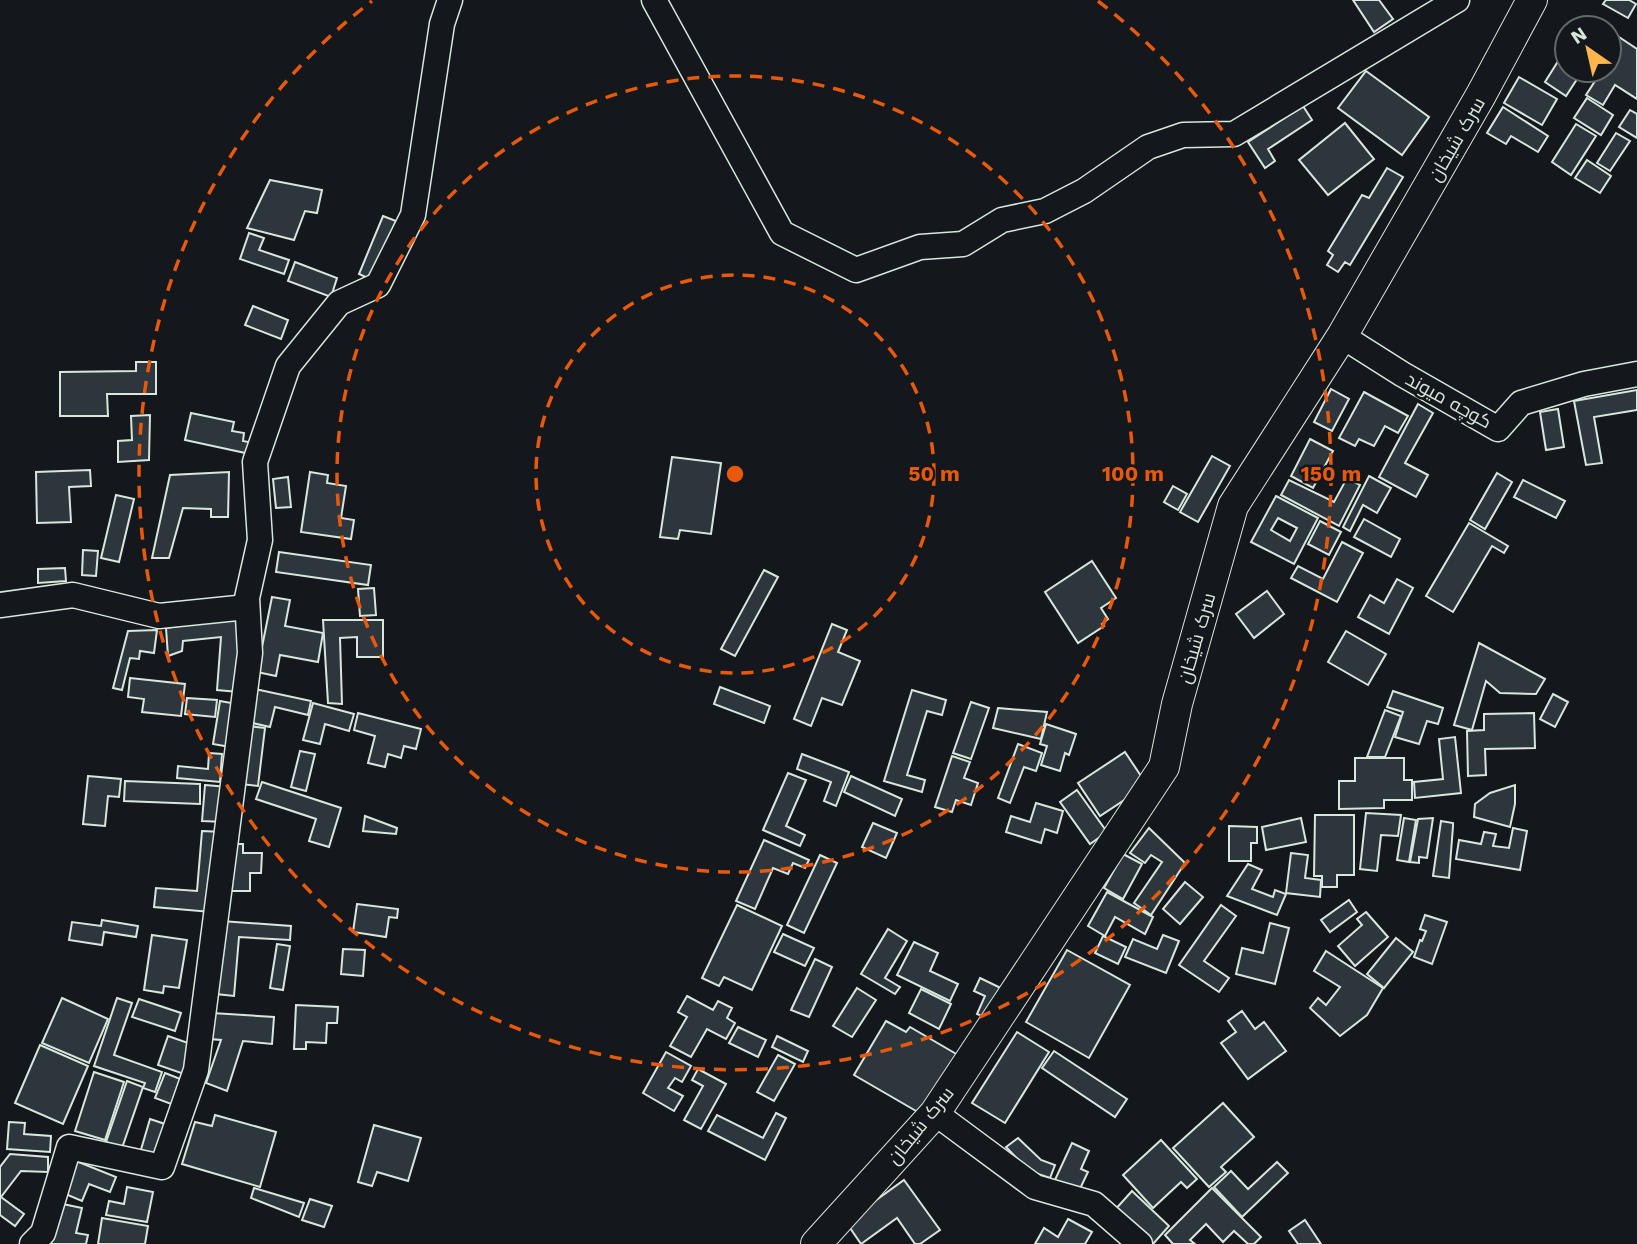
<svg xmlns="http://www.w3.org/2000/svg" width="1637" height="1244" font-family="'Work Sans',Cairo,sans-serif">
<rect width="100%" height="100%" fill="#14181c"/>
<g fill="#2c363c" stroke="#d8e6dc" stroke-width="2" fill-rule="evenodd">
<path d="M1353,0H1379L1393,19L1374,32Z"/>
<path d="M1606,0H1629L1636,4L1628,18L1603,4Z"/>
<path d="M1585,18L1602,28H1579Z"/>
<path d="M1619,37L1637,49V99L1615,85L1603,105L1586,95L1599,75L1596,73L1597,70H1609V52Z"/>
<path d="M1567,47V70H1583L1566,96L1545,82Z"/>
<path d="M1366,71L1429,117L1402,155L1338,108Z"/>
<path d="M1519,77L1557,99L1542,125L1504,103Z"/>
<path d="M1587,98L1613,115L1601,135L1574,118Z"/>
<path d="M1303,106L1312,120L1268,149L1275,161L1265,168L1248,142Z"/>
<path d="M1503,107L1548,136L1538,152L1511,136L1506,144L1487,133Z"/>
<path d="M1630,110L1637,114V138L1619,127Z"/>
<path d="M1345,123L1374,159L1328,195L1299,160Z"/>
<path d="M1576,124L1596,136L1571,175L1552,162Z"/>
<path d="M1616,133L1630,141L1610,171L1597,163Z"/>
<path d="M1587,160L1611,176L1600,193L1575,178Z"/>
<path d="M1387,168L1403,177L1350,265L1345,262L1338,272L1327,265L1333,255L1328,251L1362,195L1369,198Z"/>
<path d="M270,180L322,190L317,213L305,211L294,240L247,228Z"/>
<path d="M383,216L396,221L372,280L359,274Z"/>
<path d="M249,233L264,238L259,250L289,260L284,274L240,259Z"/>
<path d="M295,262L337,278L331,297L288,281Z"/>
<path d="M253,306L288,320L281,339L245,325Z"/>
<path d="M136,362H156V394H107L108,416H60V372L136,371Z"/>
<path d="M1331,389L1349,399L1332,431L1314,422Z"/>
<path d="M1637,390V410L1594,417L1602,463L1586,465L1574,401Z"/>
<path d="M1364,392L1408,416L1398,433L1385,426L1374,446L1359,439L1355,446L1339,438Z"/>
<path d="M1418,404L1433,413L1405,463L1428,475L1416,497L1379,477Z"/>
<path d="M1558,409L1564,447L1546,450L1540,412Z"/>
<path d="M191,413L234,422L232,431L244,433L243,441L253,443L250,454L185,440Z"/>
<path d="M150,415L149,460L118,462V441L132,440L131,416Z"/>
<path d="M1310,439L1333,451L1313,488L1291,476Z"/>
<path d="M1212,456L1230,466L1198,522L1180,512Z"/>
<path d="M672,457L721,463L711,534L680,530L678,539L660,537Z"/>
<path d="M90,470L91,486L69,487L71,522L37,523L36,472Z"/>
<path d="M229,472L228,517H211V509L183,508L169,558H152L170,475Z"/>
<path d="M310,472L328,475L327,483L346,486L341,518L354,520L351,539L301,532Z"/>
<path d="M1497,473L1512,482L1485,529L1470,520Z"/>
<path d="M1369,476L1391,488L1377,513L1363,505L1350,531L1343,527Z"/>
<path d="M288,477L291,507L276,508L273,479Z"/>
<path d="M1347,478L1360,485L1339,526L1281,495L1289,480L1334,502Z"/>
<path d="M1523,480L1565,501L1556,518L1514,497Z"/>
<path d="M1173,486L1187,494L1178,510L1164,502Z"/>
<path d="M116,495L134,499L119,562L101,558Z"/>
<path d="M1276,496L1318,518L1294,564L1251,542ZM1278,518L1297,528L1290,541L1271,530Z"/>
<path d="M1364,519L1400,539L1391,557L1354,537Z"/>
<path d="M1320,521L1341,532L1329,555L1308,544Z"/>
<path d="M1469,523L1508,546L1504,553L1492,546L1453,612L1426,596Z"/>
<path d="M1342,542L1363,553L1337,602L1291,578L1298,566L1323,579Z"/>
<path d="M83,550L98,551L96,576L82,575Z"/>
<path d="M279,552L371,565L368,585L276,572Z"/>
<path d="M1092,561L1116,598L1101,608L1108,619L1102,624L1104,626L1078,643L1045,592Z"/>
<path d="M65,568L66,581L38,583V569Z"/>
<path d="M764,570L778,577L735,656L721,649Z"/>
<path d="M1397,579L1413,588L1389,634L1358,617L1370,595L1384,603Z"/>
<path d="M374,588L376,615L360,616L358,589Z"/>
<path d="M1267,591L1284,614L1254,638L1236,614Z"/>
<path d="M272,597L290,600L285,626L323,633L318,662L280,655L276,676L257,672Z"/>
<path d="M245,616L238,692L217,690L221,637L183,641L182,651L168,656L166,628Z"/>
<path d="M323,620H383V657H357V637L340,638L342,704L328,703Z"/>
<path d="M832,624L847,630L838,652L860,661L842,705L822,698L811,726L794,719Z"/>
<path d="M157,630L154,653L140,651L139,659L130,658L122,690L113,688L128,631Z"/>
<path d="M1346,631L1386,654L1368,685L1328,662Z"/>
<path d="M1479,643L1545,679L1536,694L1500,693L1486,681L1472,730L1454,725Z"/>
<path d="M130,678L185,684L181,716L142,712L144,699L128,697Z"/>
<path d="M720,687L770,706L764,723L714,704Z"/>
<path d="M255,689L311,701L308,715L275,707L270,727L248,722Z"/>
<path d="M912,690L946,700L942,715L927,711L907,775L925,780L922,792L884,781Z"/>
<path d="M1393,691L1443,708L1438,724L1427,721L1419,744L1395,737L1403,712L1387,707Z"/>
<path d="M1553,694L1568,702L1555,727L1540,719Z"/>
<path d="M187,698L217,700L215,717L185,714Z"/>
<path d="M220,701L237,704L230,747L213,744Z"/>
<path d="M971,702L989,708L971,759L953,753Z"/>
<path d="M313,703L354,714L349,731L325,724L320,744L303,740Z"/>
<path d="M998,708L1047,712L1041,739L993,728Z"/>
<path d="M1385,710L1401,716L1385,757H1367Z"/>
<path d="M358,713L421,729L416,749L404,746L401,758L388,754L385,767L368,763L375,736L354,730Z"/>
<path d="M1534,713L1535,748L1485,749L1486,775L1468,776L1467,731L1484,730V714Z"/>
<path d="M1046,724L1076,734L1069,755L1065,753L1060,771L1041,765L1047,746L1040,744Z"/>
<path d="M249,726L265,728L258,786L241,784Z"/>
<path d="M1455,737L1461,793L1415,798L1414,782L1443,779L1439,739Z"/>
<path d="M1018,744L1042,753L1036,771L1024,767L1010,803L998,798Z"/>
<path d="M300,751L315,754L306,791L291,787Z"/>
<path d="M1125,752L1147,785L1100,816L1078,783Z"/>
<path d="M209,753L222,754L220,782L177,778L178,766L208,769Z"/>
<path d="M802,754L849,772L836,806L824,801L831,782L797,769Z"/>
<path d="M952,756L970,762L964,778L978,783L971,805L956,800L952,812L935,807Z"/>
<path d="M1355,758H1404V780H1412V800H1384V808L1339,809V781H1355Z"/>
<path d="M788,773L806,780L786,826L805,835L800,846L763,830Z"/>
<path d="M88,776L121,779L119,797L108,796L105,826L83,824Z"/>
<path d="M851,776L902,799L895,816L844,792Z"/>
<path d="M125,781L200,784V804L124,801Z"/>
<path d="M262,782L341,808L329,847L309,841L316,819L256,799Z"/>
<path d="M205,785L228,787L225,822L202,821Z"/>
<path d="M1515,785V804L1510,827L1474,817L1475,804L1490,793Z"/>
<path d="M1077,790L1107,832L1090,844L1060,802Z"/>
<path d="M1036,803L1063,811L1057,833L1045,829L1041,843L1006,832L1011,816L1030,822Z"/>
<path d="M1366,813L1401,815L1398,836L1381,835L1377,871L1360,869Z"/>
<path d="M1315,815H1354V875H1337V887H1322V876H1314Z"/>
<path d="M365,816L397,828L396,834L363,831Z"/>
<path d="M1301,818L1306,842L1266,850L1262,827Z"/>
<path d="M1404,818L1416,820L1409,862L1397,860Z"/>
<path d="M1433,818L1427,858L1419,857V863L1410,862L1418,819Z"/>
<path d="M1441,821L1453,823V826L1449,878L1433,876Z"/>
<path d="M873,823L897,833L886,858L862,847Z"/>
<path d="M1229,826L1257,827V843H1251V861H1229Z"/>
<path d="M1149,828L1185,863L1151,915L1134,903L1162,862L1151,855L1145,863L1130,853Z"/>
<path d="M1513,828L1527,831L1520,870L1456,859L1459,840L1481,844L1484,832L1496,834L1493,846L1509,848Z"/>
<path d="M202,831L223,832L211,912L154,907L156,888L197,891Z"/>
<path d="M764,840L809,860L805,868L793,863L788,874L773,868L755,909L736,901Z"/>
<path d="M233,844H243V853H262L261,873H250V891H232Z"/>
<path d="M1291,853L1308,855L1305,878L1321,880L1320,897L1286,893Z"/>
<path d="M1123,854L1142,864L1123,899L1104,888Z"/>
<path d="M820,855L837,863L804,933L787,925Z"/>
<path d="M1248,864L1262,870L1252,889L1273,897L1275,890L1286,894L1277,915L1227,896Z"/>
<path d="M1185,882L1203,897L1180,924L1163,909Z"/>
<path d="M1107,892L1153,917L1145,934L1115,917L1105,936L1088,926Z"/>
<path d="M1349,900L1357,912L1330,932L1321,920Z"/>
<path d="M357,904L398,909L397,918L389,917L386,937L353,932Z"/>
<path d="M737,905L782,926L752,990L724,977L719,986L702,978Z"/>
<path d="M1221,905L1236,916L1204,961L1229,978L1219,992L1179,965Z"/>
<path d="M1366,912L1388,937L1355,966L1338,946L1362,925L1357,919Z"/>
<path d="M1425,915L1447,922L1432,964L1414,957L1420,940L1422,941L1426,931L1420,929Z"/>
<path d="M102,920L138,926L136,937L104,932L102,945L69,940L72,922L101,926Z"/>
<path d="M221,921L291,926L290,940L239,937L234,996L216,994Z"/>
<path d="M1270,923L1289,928L1275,984L1236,974L1242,948L1263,953Z"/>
<path d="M888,929L907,941L885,978L900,987L895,994L861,974Z"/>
<path d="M783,934L814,948L805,966L774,952Z"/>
<path d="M152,935L187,940L179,988L164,986L163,993L144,990Z"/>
<path d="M1163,935L1179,941L1166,973L1125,957L1133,939L1157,949Z"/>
<path d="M1103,936L1126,947L1118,964L1095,953Z"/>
<path d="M1396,938L1413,952L1384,988L1367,974Z"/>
<path d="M914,942L938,953L930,971L958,984L950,1001L897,975Z"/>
<path d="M277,944L290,946L283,990L270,988Z"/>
<path d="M343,949L365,950L363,976L341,974Z"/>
<path d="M1067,950L1130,985L1089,1058L1026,1022Z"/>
<path d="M1326,951L1383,988L1367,1015L1340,1036L1310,1008L1318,998L1326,1005L1340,987L1314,971Z"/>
<path d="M815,959L832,967L809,1017L791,1010Z"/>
<path d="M980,978L1007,991L993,1021L977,1014L985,996L974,991Z"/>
<path d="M857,988L876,1000L852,1037L833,1026Z"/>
<path d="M921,989L951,1004L939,1029L909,1013Z"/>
<path d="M687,996L713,1010L718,1001L732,1008L727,1018L735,1023L726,1039L707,1029L691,1057L670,1046L687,1017L678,1012Z"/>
<path d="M62,998L108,1019L89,1063L42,1043Z"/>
<path d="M117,998L132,1003L114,1055L162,1072L155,1092L143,1088L145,1083L94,1066Z"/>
<path d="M139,999L181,1013L175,1031L132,1017Z"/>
<path d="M296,1005L338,1007L337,1023H327L326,1043L306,1042V1049H294Z"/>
<path d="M1242,1011L1255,1029L1264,1022L1286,1051L1248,1079L1221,1043L1236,1032L1228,1021Z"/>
<path d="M212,1013L274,1017L272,1044L243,1041L227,1091L206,1083L221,1040L210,1039Z"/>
<path d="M886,1021L906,1032L910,1027L958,1055L923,1115L854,1075Z"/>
<path d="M738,1027L766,1040L758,1057L729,1043Z"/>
<path d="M1017,1032L1049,1052L1005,1123L972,1103Z"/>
<path d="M168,1036L194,1045L184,1074L158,1065Z"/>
<path d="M777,1036L808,1051L803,1062L772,1047Z"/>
<path d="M40,1045L88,1066L63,1124L15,1103Z"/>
<path d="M1054,1051L1127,1099L1115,1117L1042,1068Z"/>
<path d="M666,1052L691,1066L682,1082L675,1078L668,1088L683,1096L674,1111L643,1093Z"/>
<path d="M778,1055L795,1064L774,1101L757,1092Z"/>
<path d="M698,1069L726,1084L701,1129L684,1120L703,1086L692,1080Z"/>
<path d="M94,1072L124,1082L105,1140L75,1131Z"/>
<path d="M165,1073L183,1080L174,1105L155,1098Z"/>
<path d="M127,1081L143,1087L122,1148L106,1142Z"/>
<path d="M1223,1103L1254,1137L1221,1167L1226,1172L1209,1187L1173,1148Z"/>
<path d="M776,1113L786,1118L765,1160L708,1131L717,1115L763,1138Z"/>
<path d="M215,1115L276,1132L260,1187L182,1164L195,1122L212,1126Z"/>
<path d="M150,1119L165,1124L155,1157L140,1153Z"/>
<path d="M9,1122L25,1123L24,1134L51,1136L50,1152L7,1149Z"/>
<path d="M374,1125L421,1138L408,1181L377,1172L372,1186L358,1182Z"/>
<path d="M1018,1138L1041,1160L1055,1165L1050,1178L1029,1171L1006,1147Z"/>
<path d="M1161,1140L1197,1179L1187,1188L1181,1182L1153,1208L1123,1175Z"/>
<path d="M1072,1143L1089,1151L1081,1169L1088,1172L1078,1193L1054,1182Z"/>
<path d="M10,1154L48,1157V1172L21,1171L1,1197L24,1214L15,1226L0,1215V1167Z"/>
<path d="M76,1161L116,1177L110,1192L89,1184L82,1201L63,1193Z"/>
<path d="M1277,1162L1288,1173L1242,1217L1214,1187L1231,1171L1248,1189Z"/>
<path d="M904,1180L940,1230L920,1244H915L897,1218L861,1244L846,1222Z"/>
<path d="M127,1187L153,1192L147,1222L106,1215L109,1201L124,1204Z"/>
<path d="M254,1188L304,1203L299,1217L251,1198Z"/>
<path d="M1212,1188L1261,1237L1254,1244H1248L1234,1231L1223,1242L1206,1224L1190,1240L1195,1244H1173L1165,1235Z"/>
<path d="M1132,1191L1169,1226L1153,1244H1147L1113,1212Z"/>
<path d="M310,1199L332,1206L324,1227L302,1220Z"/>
<path d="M58,1203L82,1208L76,1233L88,1235L86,1244H49Z"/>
<path d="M102,1218L148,1226L145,1244H98Z"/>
<path d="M1068,1219L1092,1232L1085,1244H1035L1044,1228L1058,1237Z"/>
<path d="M1305,1220L1321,1244H1298L1289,1231Z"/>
</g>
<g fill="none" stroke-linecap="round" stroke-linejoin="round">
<g stroke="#d8e6dc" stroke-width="27">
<g id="minor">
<path d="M654,0L782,233L856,270L920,247L963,244L1002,220L1045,211L1084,191L1148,147L1183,135L1234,134L1457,0"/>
<path d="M1342,336L1402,374L1498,429L1521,403L1584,384L1637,374"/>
<path d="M0,605L73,595L159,616L247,607"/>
<path d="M935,1113L1035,1187L1094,1204L1140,1244"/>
<path d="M32,1244L43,1233L69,1147L162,1167L196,1070L250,653L247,598L260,540L255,462L288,366L339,303L378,285L413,215L442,24L450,0"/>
</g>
</g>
<g stroke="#d8e6dc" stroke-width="32">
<path id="tertiary" d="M816,1244L935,1113L1164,767L1177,704L1233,506L1342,336L1481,95L1532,0"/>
</g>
<use href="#minor" stroke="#14181c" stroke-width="24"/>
<use href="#tertiary" stroke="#14181c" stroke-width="30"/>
</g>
<g fill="none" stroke="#e8590c" stroke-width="3.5" stroke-dasharray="12 9">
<circle cx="735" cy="474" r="199"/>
<circle cx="735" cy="474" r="398"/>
<path d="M1098 1A596 596 0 1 1 372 1"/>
</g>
<g text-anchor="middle" stroke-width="5" stroke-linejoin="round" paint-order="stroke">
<g font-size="19" fill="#d8e6dc" stroke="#14181c">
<text transform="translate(1456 139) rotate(-60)" y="7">سرک شیخان</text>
<text transform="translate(1449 400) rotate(29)" y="7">کوچه میوند</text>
<text transform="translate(1196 638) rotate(-74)" y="7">سرک شیخان</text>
<text transform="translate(920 1125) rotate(-51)" y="7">سرک شیخان</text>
</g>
</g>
<circle cx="735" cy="474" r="10" fill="#e8590c" stroke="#14181c" stroke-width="3.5"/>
<g font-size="21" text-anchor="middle" font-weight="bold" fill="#e8590c" stroke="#14181c" stroke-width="5" stroke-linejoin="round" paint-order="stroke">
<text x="934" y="481">50 m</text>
<text x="1133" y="481">100 m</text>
<text x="1331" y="481">150 m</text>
</g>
<g transform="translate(1588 49) rotate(326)"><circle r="33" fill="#14181c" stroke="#626a69" stroke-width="2"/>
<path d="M0-5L12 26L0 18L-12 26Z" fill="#ffb74d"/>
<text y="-10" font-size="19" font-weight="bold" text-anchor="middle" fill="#d8e6dc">N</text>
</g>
</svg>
